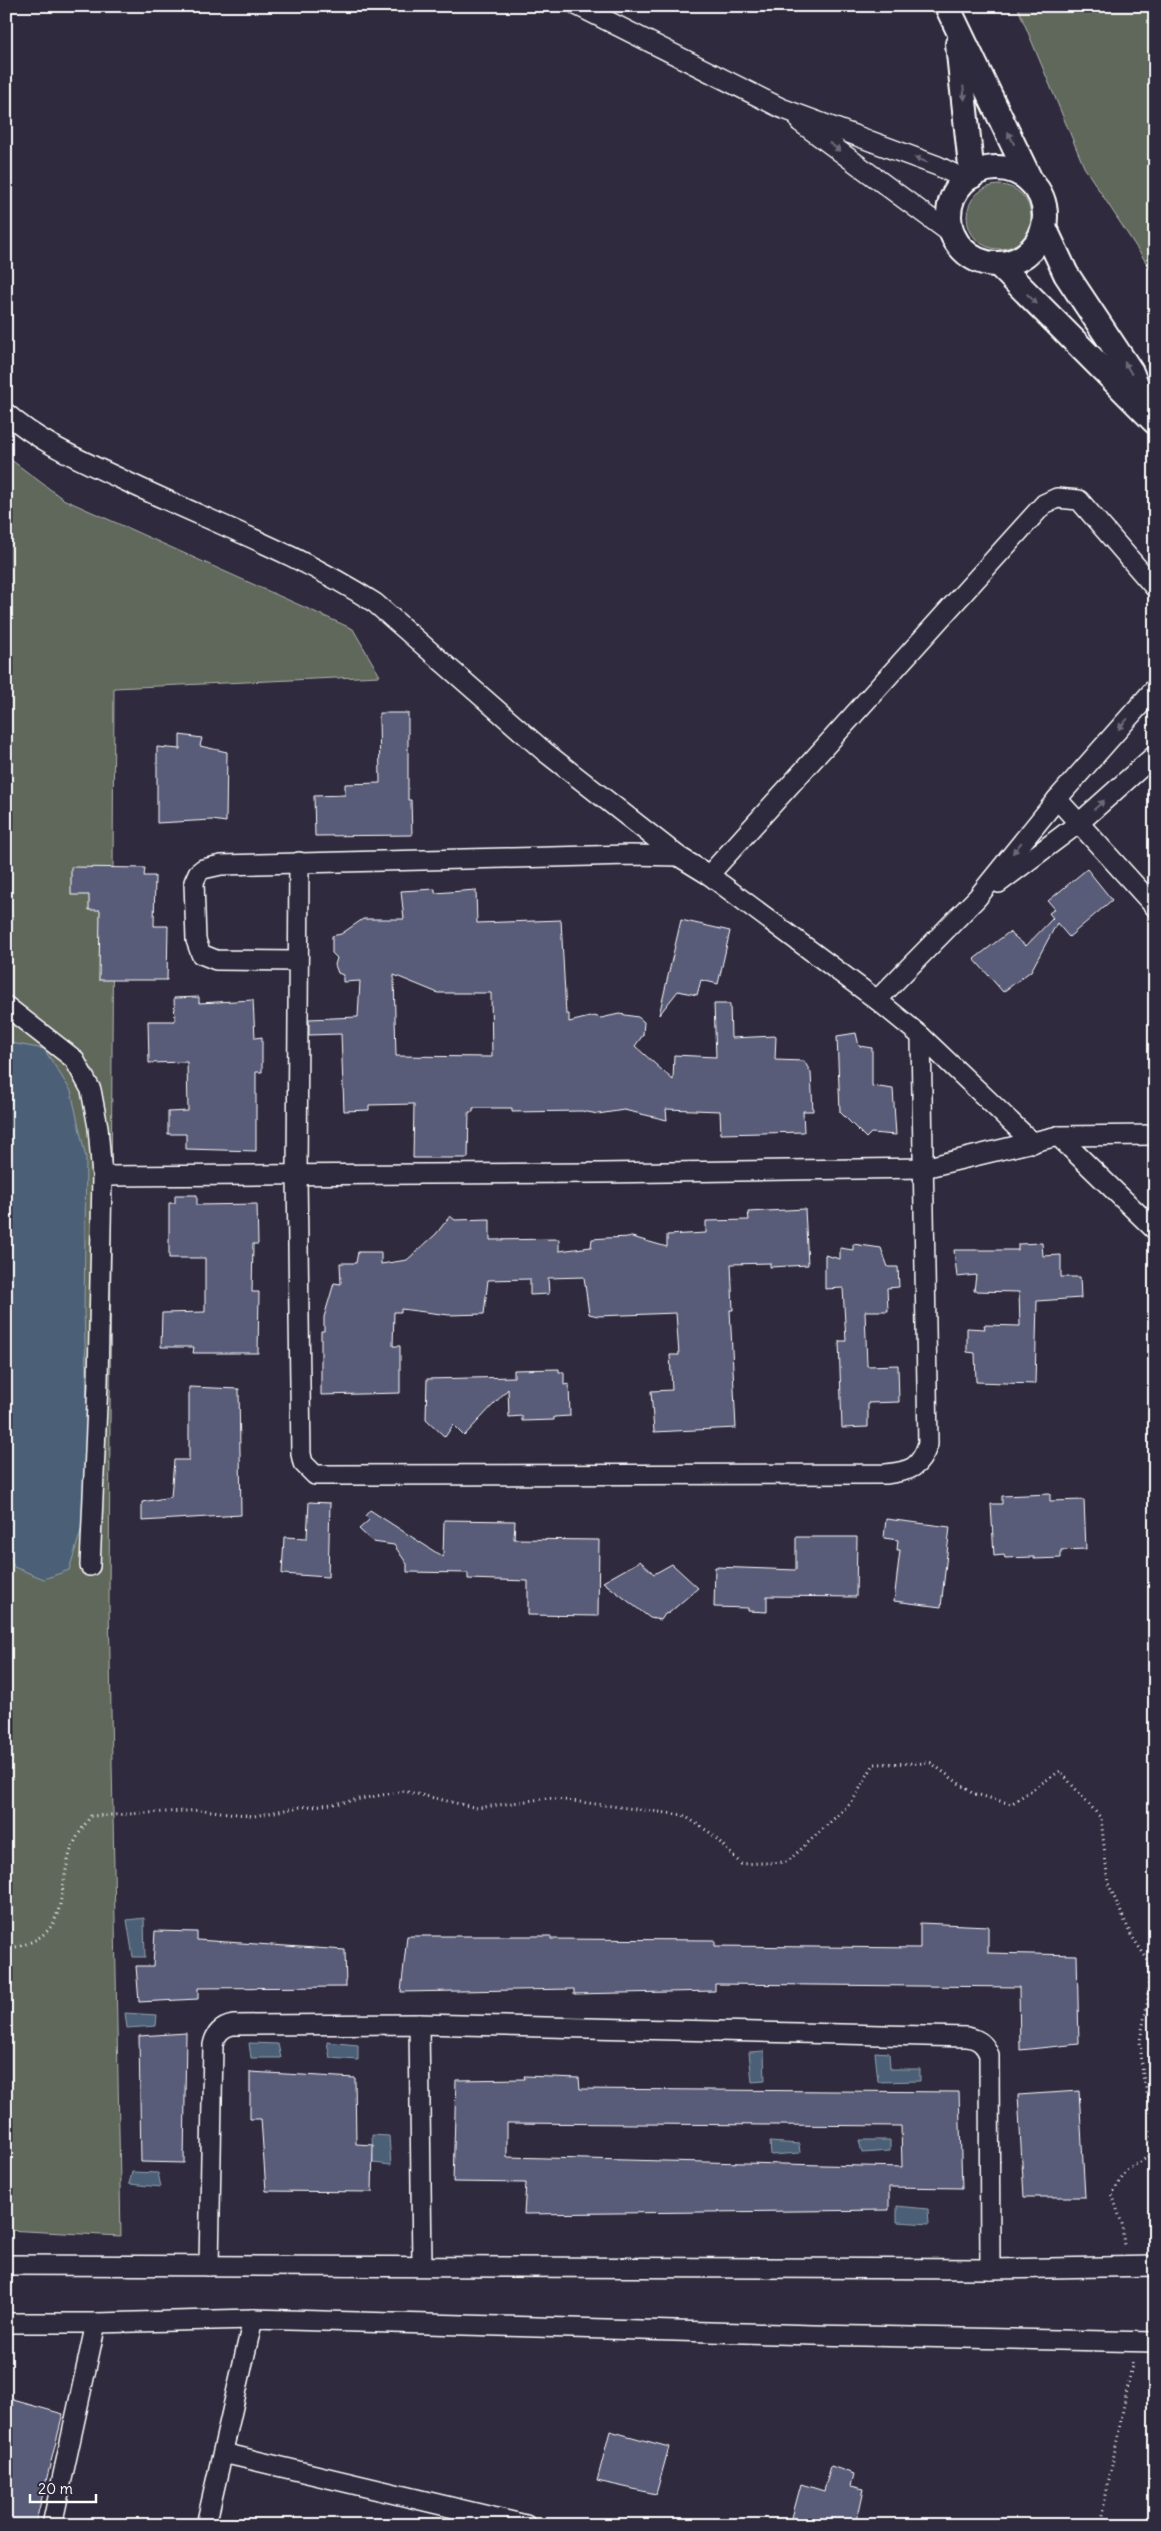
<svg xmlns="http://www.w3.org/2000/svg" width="1161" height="2531" font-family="Delius,sans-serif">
<rect width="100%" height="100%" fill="#2f2a3d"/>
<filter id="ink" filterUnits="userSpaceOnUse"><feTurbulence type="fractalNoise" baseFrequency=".02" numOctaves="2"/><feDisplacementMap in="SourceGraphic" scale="10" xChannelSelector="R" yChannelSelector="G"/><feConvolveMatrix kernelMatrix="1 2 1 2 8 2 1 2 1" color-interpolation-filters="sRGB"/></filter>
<g filter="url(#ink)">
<g fill="#60685c" stroke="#b0b4ae">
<path d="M1017,6H1155V276L1084,167Z"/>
<circle cx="999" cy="217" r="32"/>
<path d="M6,456L63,499L353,629L380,676L114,688L109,1605L121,2236L6,2230Z"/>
</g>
<g fill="#4c6177" stroke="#94a0ad">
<path d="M6,1042L44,1049L71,1091L86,1158L84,1311L88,1428L84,1521L69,1570L44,1579L14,1567L6,1548Z"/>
<path d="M144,1918L145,1957H133L127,1920Z"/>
<path d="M125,2013L157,2015L156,2026L127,2028Z"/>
<path d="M327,2042L358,2045V2060L330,2058Z"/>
<path d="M249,2043L278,2044L281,2058H251Z"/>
<path d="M764,2051L765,2081L752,2082L749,2052Z"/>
<path d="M875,2052L889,2053L890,2069H920V2081L878,2082Z"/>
<path d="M372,2135L389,2136L391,2165L373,2163Z"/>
<path d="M859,2140H890V2151L862,2153Z"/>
<path d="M770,2142L799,2144L800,2153L771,2155Z"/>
<path d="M132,2172L158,2173L161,2187L129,2184Z"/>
<path d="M897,2206L928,2209L929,2224L897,2222Z"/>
</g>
<g fill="#595b78" stroke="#fff" fill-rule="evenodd">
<path d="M379,713H408V800H411L412,835L315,836L314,796L345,795V784L380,783Z"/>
<path d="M180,735L202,738L200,746L227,752L226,822L212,820L157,823V747L180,749Z"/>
<path d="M71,867L145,868L144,876H155L154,926H168L167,980H99L100,910H89V895H71Z"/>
<path d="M1087,869L1112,900L1069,937L1057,923L1031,971L1003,992L974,959L1009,932L1026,946L1053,918L1049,913L1055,909L1048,901Z"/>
<path d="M435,889V893L476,890L477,923L561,920L566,1014H569V1022L594,1016L601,1018L619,1014L638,1017L644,1022L643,1035L635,1046L673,1080L674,1055L716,1057L714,1004H730L731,1038L776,1036L775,1060L804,1061L811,1073L813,1111H803L804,1132L721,1134L720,1111L666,1109L667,1120L624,1110L598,1114L582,1111L512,1112V1108H473V1112H469L468,1158H413L414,1104L369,1105V1110L344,1111L341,1034L309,1035V1019L358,1017L360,981L343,982V975L338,973L335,965L337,958L332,953V936L341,934L363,919H404L401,891ZM394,975L438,993H491L492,1057L396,1056Z"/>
<path d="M681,920L730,931L718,984L701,980L697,995L678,991L659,1015Z"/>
<path d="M199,997V1003L253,1000L255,1038L262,1037V1072H256V1151L186,1149V1134H168V1112L188,1111L187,1062L149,1063L148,1021H175L174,998Z"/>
<path d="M856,1033L859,1046L872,1048V1086L893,1089L896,1135L871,1133L866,1138L840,1112L837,1036Z"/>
<path d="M175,1195H197V1205L257,1204L258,1244H253L252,1292H259L258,1353H193L194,1347H161L162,1313L205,1312V1258H169V1203H175Z"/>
<path d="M805,1209L808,1265L770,1267V1263L731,1264L733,1310H730L736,1428L654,1432L651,1391L672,1390L670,1355H679L676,1313L598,1316L589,1314L584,1277L548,1278L549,1294L530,1295V1279L488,1280L484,1314L449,1315L401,1309V1312H394L393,1346H400V1393L321,1395V1331H324V1317L334,1283L341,1284L340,1263H356L358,1252H381V1264L407,1260L436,1234L450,1216L455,1220L490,1219V1240L559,1239V1251L591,1247L592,1239L606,1238L632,1237L667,1247V1235L706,1233V1221L749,1220L748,1212Z"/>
<path d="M1042,1243L1043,1256L1061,1255V1277H1080L1081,1298L1037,1301L1035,1384L976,1382L975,1353L967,1352V1328L985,1329L984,1325L1020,1326L1019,1292L974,1291L976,1275L957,1277L954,1250H1018V1244Z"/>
<path d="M853,1244L881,1248L888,1267H898L899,1287L887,1288L888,1311H865L867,1366L898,1365L899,1402L868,1403V1427L842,1428L839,1341H846L843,1288L825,1289V1255L840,1259V1248L853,1250Z"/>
<path d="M559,1369V1372H564V1385L569,1384L570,1416L554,1417V1420L522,1421V1416L509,1417L508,1389L464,1436L453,1425L445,1437L426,1419L427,1379L514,1377V1370Z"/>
<path d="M189,1387L239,1389L241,1515L142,1521V1502L171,1497L174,1460H189Z"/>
<path d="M1050,1494V1501L1084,1500L1086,1549L1061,1550V1558L1034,1559V1557L1005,1558L1004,1555L994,1556L991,1504H1002V1496Z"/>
<path d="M309,1502L330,1503L328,1577L282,1574L284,1537L307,1538Z"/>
<path d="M370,1510L443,1557L444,1520L515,1521L514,1539L599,1540L598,1616L528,1615V1581L468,1579V1573L407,1572V1564L394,1545L373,1542L359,1529L369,1520L365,1516Z"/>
<path d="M886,1519L950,1527L941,1607L894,1601L900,1550H897L898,1540L884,1538Z"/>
<path d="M796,1537H857L856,1597L767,1596V1612L748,1611V1608L714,1607L715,1567L796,1570Z"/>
<path d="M640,1561L654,1574L672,1564L698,1588L669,1613L665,1614L661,1620L650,1618L603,1582Z"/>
<path d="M920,1923L988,1926V1953L1077,1955L1079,2044L1020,2050L1019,1987L715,1984V1991L574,1994V1989L401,1992L407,1936H551V1939L715,1940V1946L920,1948Z"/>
<path d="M155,1931L197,1932V1940L345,1950L346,1987L198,1988V1999L139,2002L136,1966H153Z"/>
<path d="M186,2033L184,2163L141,2162L139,2036Z"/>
<path d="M250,2072L355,2078L356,2144L373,2145L372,2192L266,2191L261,2119H250Z"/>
<path d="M524,2076L579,2078L580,2089L959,2092L962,2188L889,2187V2210L524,2214L526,2183L453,2182L456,2080L525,2079ZM507,2123L901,2126L902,2167L507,2157Z"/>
<path d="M1079,2091L1085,2197H1024L1018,2095Z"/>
<path d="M6,2398L63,2414L35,2525H6Z"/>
<path d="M610,2431L669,2447L656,2494L597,2481Z"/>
<path d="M831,2466L854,2474L851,2486L864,2489L856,2525H790L801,2484L824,2491Z"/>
</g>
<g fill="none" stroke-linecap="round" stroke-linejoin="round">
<g stroke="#fff" stroke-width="22">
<g id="minor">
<path d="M578,6L781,108L938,166L966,180"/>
<path d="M800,122L953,235"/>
<path d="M6,413C40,443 81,460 121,479C206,520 296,552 375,603L545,752L678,856L709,875L877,1000L921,1036L1033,1143"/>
<path d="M1057,799L1155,907"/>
<path d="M299,862L297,1176L301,1454L303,1463L315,1475L886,1474C911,1471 920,1468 928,1444L921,1036"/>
<path d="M709,875L1044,504L1057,498L1079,500L1155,588"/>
<path d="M999,883L1079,823L1155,755"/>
<path d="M297,961L216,960L201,954L196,940L194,882L198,873L203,869L221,865L630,855L678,856"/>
<path d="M877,1000L977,898L1057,799L1155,688"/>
<path d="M6,1006L74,1059L91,1090L98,1127L102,1176L98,1382L90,1566"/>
<path d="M1058,1136L1155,1230"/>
<path d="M102,1176L601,1173L924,1168L1058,1136L1155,1135"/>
<path d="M419,2024L422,2265"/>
<path d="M6,2265L990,2269L1155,2266"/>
<path d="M209,2266L213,2045C215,2034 222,2027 233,2025L419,2024L967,2037C979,2039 985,2044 989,2055L990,2269"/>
<path d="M6,2323H96L253,2319L813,2335L1155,2342"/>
<path d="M223,2453L526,2525"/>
<path d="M52,2525L96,2323"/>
<path d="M206,2525L253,2319"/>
</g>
</g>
<g stroke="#fff" stroke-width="28">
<g id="tertiary">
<path d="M947,6L1031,182"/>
<path d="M958,44L972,176"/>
<circle cx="997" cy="216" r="48"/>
<path d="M1044,227L1066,274L1131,372L1144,404"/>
<path d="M998,264L1155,422"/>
</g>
</g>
<g stroke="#fff" stroke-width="3" stroke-dasharray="1 4" stroke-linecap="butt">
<path d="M6,1949C70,1938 56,1902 70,1853C74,1840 83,1827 91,1816L203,1810L254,1816L300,1807L333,1804L404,1791L477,1808L548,1798L683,1815L712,1834L741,1864L787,1862L852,1802L874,1764L931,1763L972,1793L1011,1804L1060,1771L1101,1818L1108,1883L1131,1935L1149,1962L1148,2000L1140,2040L1143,2076L1154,2121L1148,2157L1127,2170L1112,2194L1122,2224L1124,2246"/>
<path d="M1100,2525L1133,2360"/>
</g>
<use href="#minor" stroke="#2f2a3d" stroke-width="19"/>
<use href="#tertiary" stroke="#2f2a3d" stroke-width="24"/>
</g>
<defs><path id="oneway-solid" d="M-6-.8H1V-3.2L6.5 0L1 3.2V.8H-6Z" transform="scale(1.25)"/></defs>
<g fill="#6d6a77">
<use href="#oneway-solid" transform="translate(964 93) rotate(84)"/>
<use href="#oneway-solid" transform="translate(1011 138) rotate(-116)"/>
<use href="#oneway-solid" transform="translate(835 147) rotate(36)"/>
<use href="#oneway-solid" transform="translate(921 160) rotate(-159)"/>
<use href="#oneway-solid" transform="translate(1032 299) rotate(45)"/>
<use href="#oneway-solid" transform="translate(1128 368) rotate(-121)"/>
<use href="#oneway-solid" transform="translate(1123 724) rotate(131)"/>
<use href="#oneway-solid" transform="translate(1099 805) rotate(-42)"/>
<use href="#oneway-solid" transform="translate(1017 848) rotate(129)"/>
</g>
</g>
<rect width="1161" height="2531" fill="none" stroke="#2f2a3d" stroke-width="25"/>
<rect x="12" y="12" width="1136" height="2506" fill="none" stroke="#fff" stroke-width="2" filter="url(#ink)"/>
<path d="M30 2494v8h66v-8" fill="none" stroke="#ffffff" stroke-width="2.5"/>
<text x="38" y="2494" font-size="15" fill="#ffffff" stroke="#2f2a3d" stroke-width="4" paint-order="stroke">20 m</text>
</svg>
